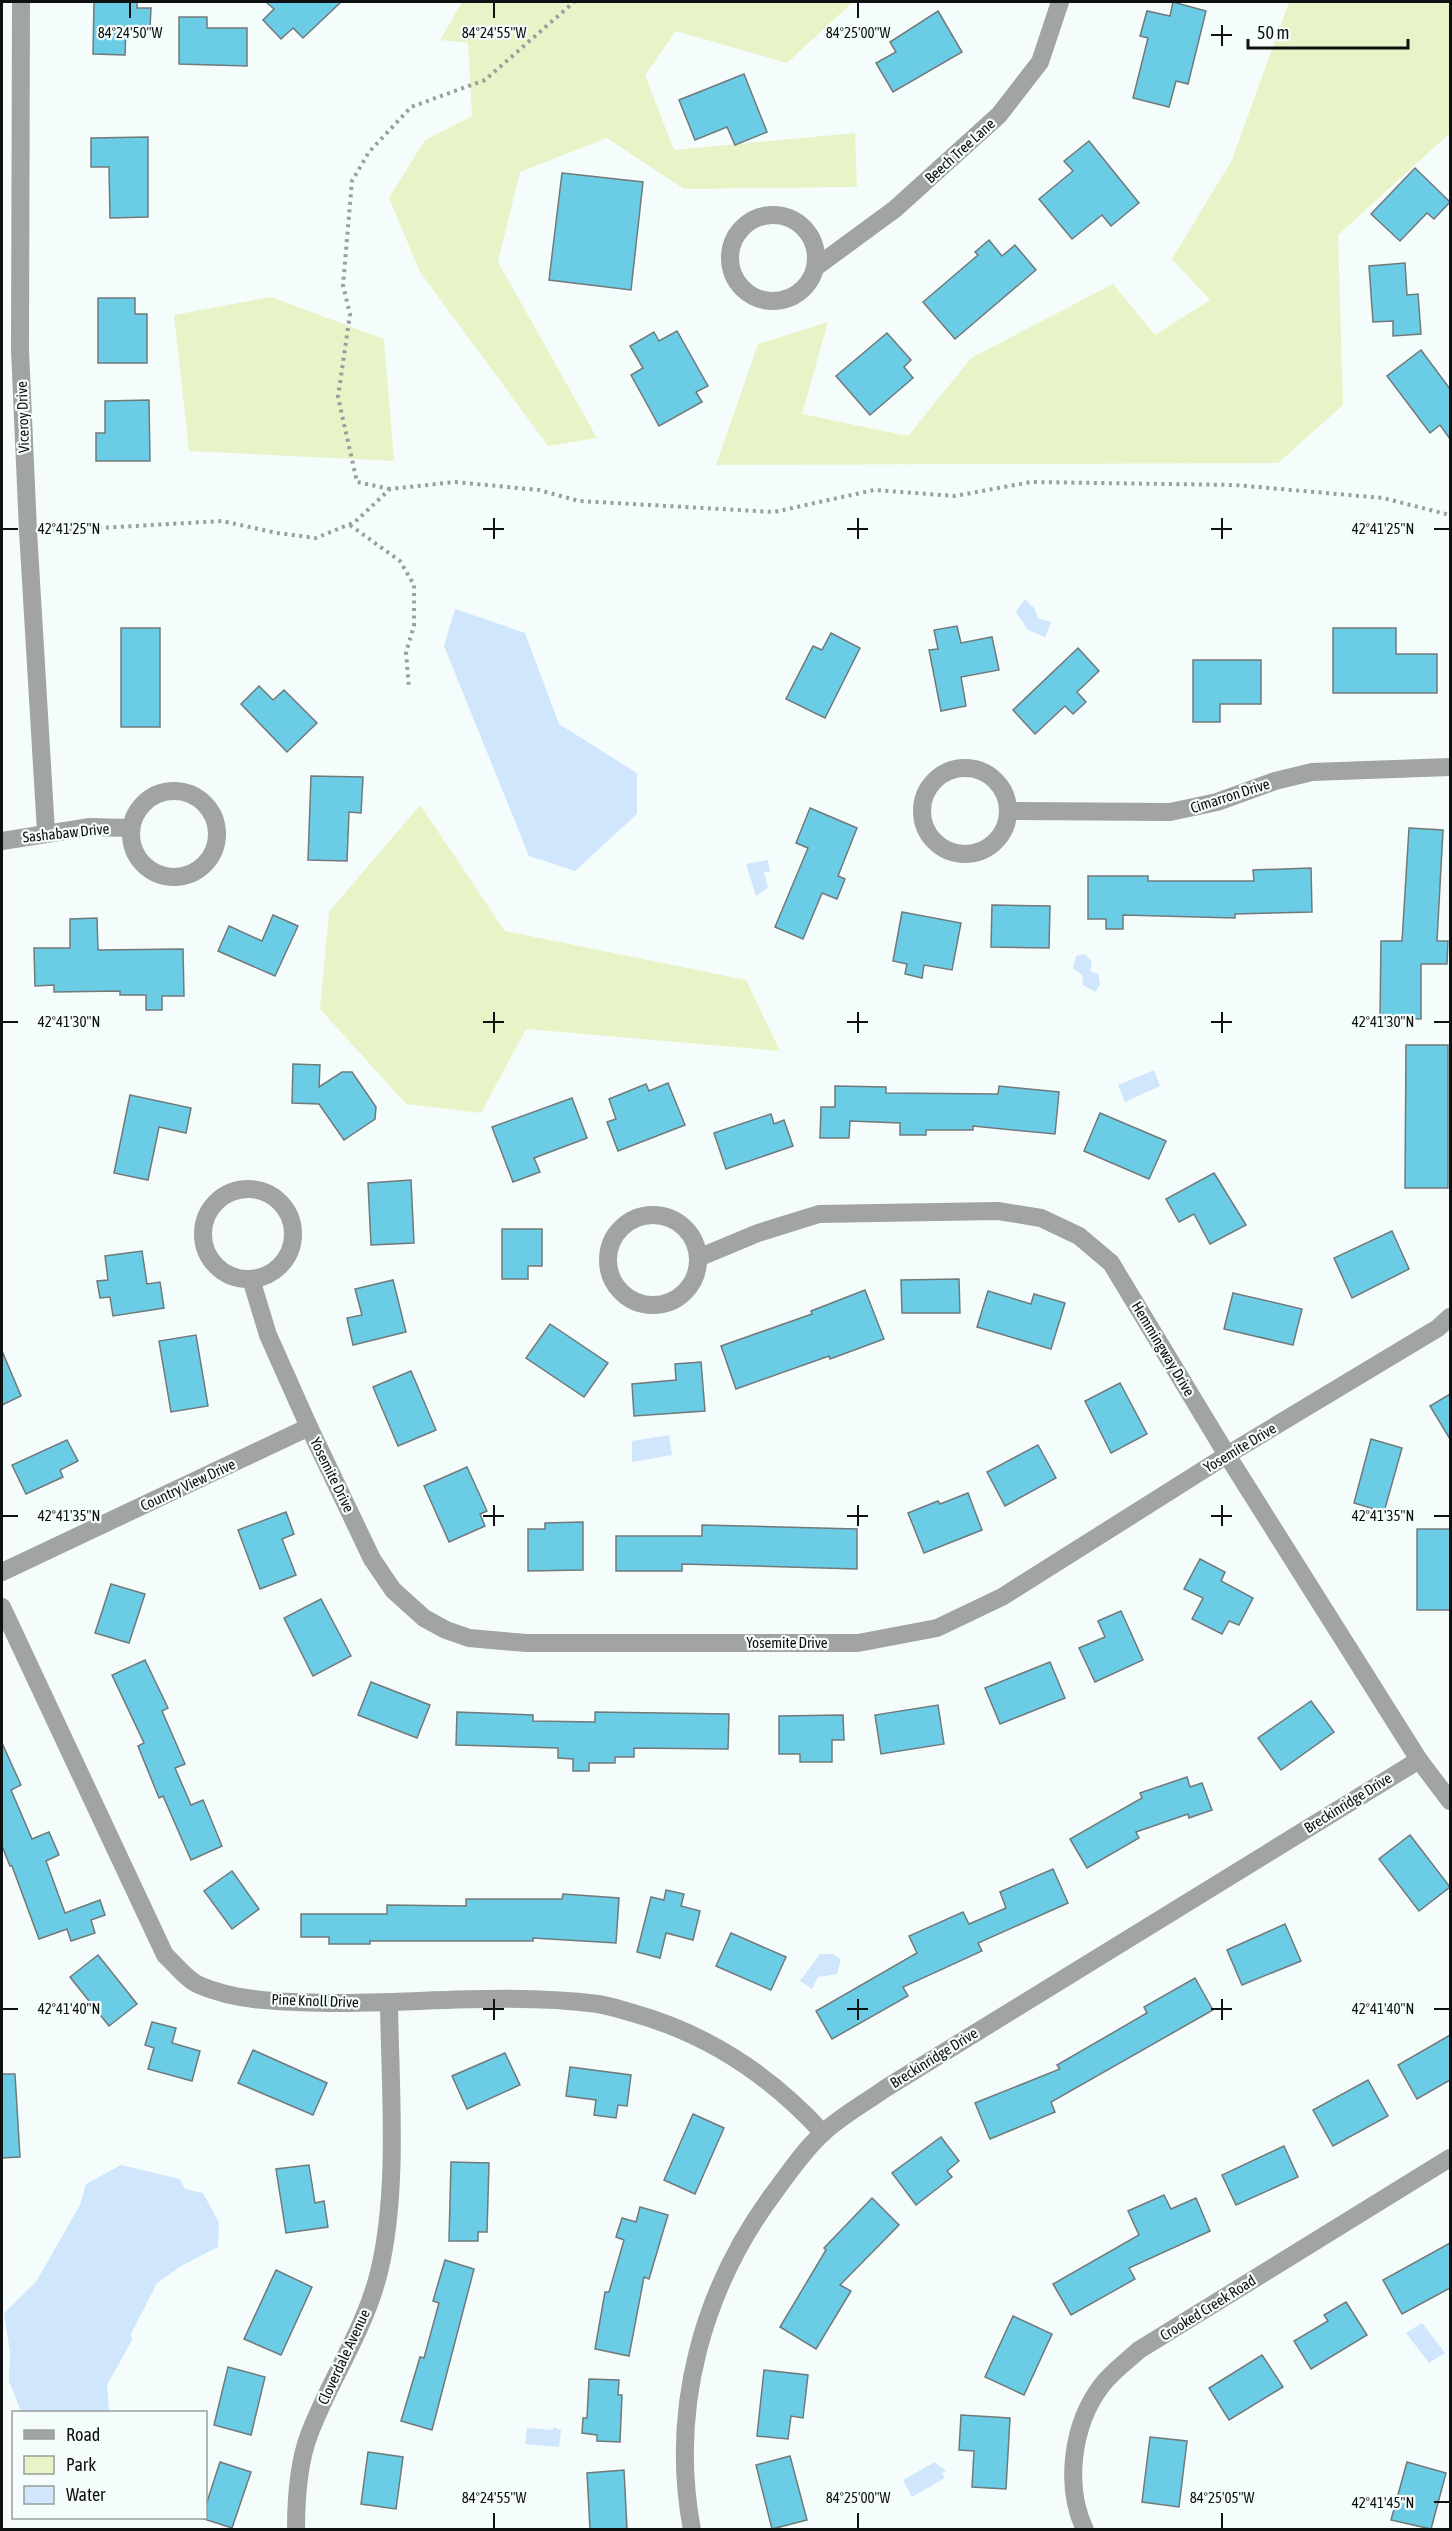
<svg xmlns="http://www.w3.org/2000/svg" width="1452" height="2531" font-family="'Asap Condensed',sans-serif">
<rect width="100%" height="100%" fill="#f4fdfb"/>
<g fill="#e8f4c7">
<path d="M462,2H853L787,63L676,31L645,75L674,150L855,133L857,187L684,189L607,138L520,172L498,262L597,438L548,446L420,272L389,198L425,140L472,116L468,43L440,40Z"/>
<path d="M1289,2H1450V133L1338,235L1343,405L1278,463L716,465L758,344L828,322L802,414L908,436L971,358L1113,284L1155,335L1210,300L1172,259L1232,160Z"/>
<path d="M271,297L384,339L394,461L189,451L174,315Z"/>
<path d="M420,805L505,931L746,980L780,1051L526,1029L481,1113L406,1104L320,1009L329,912Z"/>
</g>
<g fill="#cfe6fc">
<path d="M1025,599L1034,608L1038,618L1051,622L1045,637L1028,630L1016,612Z"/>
<path d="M455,609L525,633L559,724L637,773V814L575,871L529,856L444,646Z"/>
<path d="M768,860L770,872H764L768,888L756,896L746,864Z"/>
<path d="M1085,954L1092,962L1090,971L1098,974L1100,985L1095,992L1083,985L1082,975L1073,968L1076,956Z"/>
<path d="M1154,1070L1160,1086L1125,1102L1118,1085Z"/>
<path d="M669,1435L672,1455L632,1462V1441Z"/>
<path d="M820,1954H832L841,1959L837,1974L818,1977L812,1989L800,1981Z"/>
<path d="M121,2165L180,2179L185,2189L203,2193L219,2223L218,2247L181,2266L157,2283L131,2334L132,2340L107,2385L109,2412H21L9,2381L10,2352L4,2313L36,2282L80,2205L86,2184Z"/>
<path d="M1422,2323L1445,2353L1429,2363L1406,2333Z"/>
<path d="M553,2427L561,2430L559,2447L525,2444L527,2428L553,2430Z"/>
<path d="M935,2462L946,2471L942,2473L945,2478L912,2497L903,2480Z"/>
</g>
<g fill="#6bcde5" stroke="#71797b" stroke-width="1.5">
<path d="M94,2H137V8H151L150,29L126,28L125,55L93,54Z"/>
<path d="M266,2H341L303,38L293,28L281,39L263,20L274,9Z"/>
<path d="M1173,2L1206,11L1188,84L1176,81L1169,107L1133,98L1148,38L1140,36L1147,11L1170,16Z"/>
<path d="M938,11L962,52L893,92L876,63L896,52L890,42Z"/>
<path d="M179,17H207V28H247V66L179,64Z"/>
<path d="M744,74L767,132L735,145L727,127L695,140L679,100Z"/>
<path d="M148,137V217L110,218L109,167H91V138Z"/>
<path d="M1089,141L1139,203L1111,226L1102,215L1072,239L1039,199L1073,171L1064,161Z"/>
<path d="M1415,168L1450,202L1434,219L1427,213L1400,241L1371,214Z"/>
<path d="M562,173L643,182L631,290L549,280Z"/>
<path d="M989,240L1002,256L1015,245L1036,270L955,339L923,302L978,255L975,252Z"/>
<path d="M1405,263L1407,295L1418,294L1421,334L1393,336V321L1373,322L1369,266Z"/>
<path d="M98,298H135V314H147V363H98Z"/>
<path d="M677,331L708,386L696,392L702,402L659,426L631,375L643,368L630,346L654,332L659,341Z"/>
<path d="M887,333L911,360L904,367L913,378L870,415L836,376Z"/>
<path d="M1421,350L1450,389V439L1440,425L1430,433L1387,376Z"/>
<path d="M149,400L150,461H96V433H105V401Z"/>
<path d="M957,626L961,643L992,637L999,670L961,677L966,706L941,711L929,650L938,649L934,630Z"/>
<rect x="121" y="628" width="39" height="99"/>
<path d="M1333,628H1396V654H1437V693H1333Z"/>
<path d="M831,633L860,648L825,718L786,699L813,646L822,650Z"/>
<path d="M1078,648L1099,671L1077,692L1086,702L1073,714L1065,706L1035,734L1013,710Z"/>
<path d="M1193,660H1261V704H1220V722H1193Z"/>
<path d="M259,686L273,700L284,690L317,723L287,752L241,704Z"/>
<path d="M311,776L363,777L361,813L349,812L347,861L308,860Z"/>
<path d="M810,808L857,828L838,876L845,879L837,899L822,893L803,939L775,927L808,848L796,843Z"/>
<path d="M1409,828L1443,830L1437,941H1448L1447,964H1421V1019L1380,1018L1381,941H1402Z"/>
<path d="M1311,868L1312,912L1235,914V918L1123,915V929H1106V919H1088V876H1148V881H1254L1253,870Z"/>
<path d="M992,905L1050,906L1049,948L991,947Z"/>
<path d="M902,912L961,923L952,970L924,965L922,978L905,974L907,964L893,961Z"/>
<path d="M273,915L298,926L275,976L218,951L229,926L262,941Z"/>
<path d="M97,918L98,950L183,949L184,996H162V1010H146V995H120V991L54,992V985L35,986L34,948H70V919Z"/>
<path d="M1406,1045H1448V1188H1405Z"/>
<path d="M293,1064L320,1065L319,1087L342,1072H352L376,1107L375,1119L344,1140L319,1104L292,1103Z"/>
<path d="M668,1083L685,1125L618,1151L607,1122L616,1119L609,1099L646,1084L649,1091Z"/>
<path d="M835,1086L886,1087V1093L998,1094L999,1086L1059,1092L1055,1134L973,1126V1130H926V1135H900V1123L850,1121L849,1138H820L821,1107H835Z"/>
<path d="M130,1095L191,1108L186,1133L159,1127L148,1180L114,1173Z"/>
<path d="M572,1098L587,1138L534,1158L540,1172L513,1182L492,1127Z"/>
<path d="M1100,1113L1166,1141L1149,1179L1084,1151Z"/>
<path d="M771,1114L774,1124L784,1120L793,1146L726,1169L714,1133Z"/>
<path d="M1214,1173L1246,1225L1210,1244L1194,1214L1179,1222L1166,1199Z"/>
<path d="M411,1180L414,1243L371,1245L368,1183Z"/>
<path d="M502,1229H542V1266H528V1279H502Z"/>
<path d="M1392,1231L1409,1269L1352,1298L1334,1258Z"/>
<path d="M142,1251L147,1284L160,1282L164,1308L113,1316L110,1297L100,1298L97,1281L108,1280L105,1256Z"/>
<path d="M959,1279L960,1313H902L901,1280Z"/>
<path d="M393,1280L406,1332L353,1345L347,1318L362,1315L355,1289Z"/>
<path d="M865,1290L884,1339L830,1359L829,1356L736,1389L721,1346L812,1314L811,1311Z"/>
<path d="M988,1291L1031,1304L1034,1294L1065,1303L1051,1349L977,1327Z"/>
<path d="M1233,1293L1302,1309L1293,1345L1224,1329Z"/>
<path d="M550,1324L608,1363L584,1397L526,1358Z"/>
<path d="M196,1335L208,1406L171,1412L159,1341Z"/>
<path d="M2,1351L21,1396L2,1405Z"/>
<path d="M701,1362L705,1411L634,1416L632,1384L676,1380L675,1364Z"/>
<path d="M411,1371L436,1430L398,1446L373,1387Z"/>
<path d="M1120,1383L1147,1434L1111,1453L1085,1401Z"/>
<path d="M1450,1394V1439L1430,1406Z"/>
<path d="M1371,1439L1402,1448L1384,1512L1354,1503Z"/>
<path d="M67,1440L78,1461L60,1470L63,1477L26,1494L12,1465Z"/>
<path d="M1038,1445L1056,1478L1005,1506L987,1472Z"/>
<path d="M467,1467L487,1511L480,1514L485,1526L449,1542L424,1486Z"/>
<path d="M968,1493L982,1530L924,1553L908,1513L938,1501L940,1504Z"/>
<path d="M286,1512L294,1534L282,1539L296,1575L260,1589L238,1530Z"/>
<path d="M583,1522V1570L528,1571V1529H545V1523Z"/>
<path d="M702,1525L857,1529V1569L682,1564V1571H616V1536H702Z"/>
<rect x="1417" y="1529" width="33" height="81"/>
<path d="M1200,1559L1225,1572L1221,1581L1253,1598L1239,1625L1229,1621L1222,1634L1192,1619L1203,1598L1184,1589Z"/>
<path d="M111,1584L145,1594L129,1643L95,1633Z"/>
<path d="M321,1599L351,1656L313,1676L284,1618Z"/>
<path d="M1121,1611L1143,1660L1095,1682L1079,1648L1105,1637L1098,1621Z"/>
<path d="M145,1660L168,1708L162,1711L185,1764L175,1768L191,1805L203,1800L222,1846L191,1860L163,1796L159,1798L138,1746L144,1743L112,1675Z"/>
<path d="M1050,1662L1065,1698L1000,1724L985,1688Z"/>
<path d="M371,1682L430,1705L417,1738L358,1715Z"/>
<path d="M1311,1701L1334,1732L1281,1770L1258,1738Z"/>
<path d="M938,1705L944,1744L881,1754L875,1715Z"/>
<path d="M457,1712L533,1715V1721L595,1722V1712L729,1714L728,1749L634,1748V1757H615V1763H589V1771H573V1759L558,1758V1748L456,1745Z"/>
<path d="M843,1715L844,1740H832V1762H800V1754H779V1716Z"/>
<path d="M2,1743L21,1785L11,1790L32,1839L49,1832L59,1855L46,1861L65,1913L100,1900L105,1915L91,1920L95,1933L71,1941L67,1929L39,1939L12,1866H10L2,1846Z"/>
<path d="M1187,1777L1190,1787L1202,1783L1212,1810L1189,1818L1188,1814L1136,1832L1139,1838L1087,1868L1070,1839L1142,1798L1140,1793Z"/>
<path d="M1410,1835L1450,1887L1419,1911L1379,1859Z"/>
<path d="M1053,1869L1068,1903L978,1943L982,1951L903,1987L908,1996L832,2039L816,2011L917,1953L909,1936L963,1912L969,1924L1006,1908L1000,1892Z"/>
<path d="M232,1871L259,1909L232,1929L204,1891Z"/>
<path d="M666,1890L684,1894L681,1906L700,1911L693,1940L666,1933L660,1958L637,1952L651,1897L664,1900Z"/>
<path d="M563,1894L619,1898L616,1943L533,1938V1941H370V1944H329V1937H301V1914H387V1905L466,1906V1899H562Z"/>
<path d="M1285,1924L1301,1961L1242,1985L1227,1950Z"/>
<path d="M731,1933L786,1957L771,1990L716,1966Z"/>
<path d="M98,1955L137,2004L109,2026L70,1977Z"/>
<path d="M1195,1978L1213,2010L1051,2102L1055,2112L990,2139L975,2103L1060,2069L1057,2065L1147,2013L1144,2007Z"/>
<path d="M152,2022L176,2028L172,2043L200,2051L192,2081L148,2069L154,2048L145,2045Z"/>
<path d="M1450,2035V2080L1417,2099L1398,2065Z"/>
<path d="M253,2050L327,2083L313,2115L238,2083Z"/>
<path d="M505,2053L520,2085L467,2109L452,2076Z"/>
<path d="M570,2067L631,2075L627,2106L618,2105L616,2118L594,2115L596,2100L566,2096Z"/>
<path d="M2,2074H15L20,2157L2,2158Z"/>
<path d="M1368,2080L1388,2116L1333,2146L1313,2110Z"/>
<path d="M693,2114L724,2128L695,2194L664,2180Z"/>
<path d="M941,2137L959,2161L947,2171L952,2177L916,2205L892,2173Z"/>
<path d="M1284,2146L1298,2177L1236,2205L1222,2175Z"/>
<path d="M451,2162L489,2163L487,2232H478V2241H449Z"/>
<path d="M309,2165L315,2203L324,2201L328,2227L286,2233L276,2169Z"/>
<path d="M1164,2195L1171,2209L1196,2198L1210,2231L1129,2268L1135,2279L1071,2315L1053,2284L1139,2235L1128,2211Z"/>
<path d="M872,2198L899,2225L840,2285L851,2291L816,2349L780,2327L826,2250L824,2248Z"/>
<path d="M640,2207L668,2215L649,2279L644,2277L629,2356L595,2349L605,2292H609L624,2240L616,2237L622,2218L636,2222Z"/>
<path d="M1450,2243V2288L1402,2314L1383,2280Z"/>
<path d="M445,2260L474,2269L432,2430L401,2421L420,2357L424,2358L439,2303L433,2301Z"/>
<path d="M276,2270L312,2287L281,2355L244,2339Z"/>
<path d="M1346,2302L1367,2335L1311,2369L1294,2341L1328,2321L1324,2315Z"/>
<path d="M1013,2316L1052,2334L1024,2395L985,2377Z"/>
<path d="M1262,2355L1283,2387L1229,2420L1209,2388Z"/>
<path d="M228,2367L265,2377L251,2435L214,2425Z"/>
<path d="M764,2370L808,2375L803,2418L791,2416L788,2439L757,2436Z"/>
<path d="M589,2379L619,2380L618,2395H622L620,2442L597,2441V2435L582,2433L583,2418H587Z"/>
<path d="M961,2415L1010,2418L1006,2489L972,2487L974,2451L959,2450Z"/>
<path d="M1150,2437L1187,2441L1179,2507L1142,2502Z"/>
<path d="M368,2452L403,2457L396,2509L361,2504Z"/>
<path d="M790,2456L807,2520L772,2529L756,2465Z"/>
<path d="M220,2462L251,2472L232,2528L201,2518L206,2517V2505Z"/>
<path d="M1407,2462L1446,2473L1431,2529L1391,2520Z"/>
<path d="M624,2470L627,2529H590L587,2473Z"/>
</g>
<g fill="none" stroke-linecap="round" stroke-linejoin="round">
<g stroke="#999f9e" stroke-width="4" stroke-dasharray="3 4.5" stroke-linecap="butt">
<path d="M390,489L357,482L338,397L350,314L343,285L352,181L369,152L411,107L485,80L574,2"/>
<path d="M350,525L400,561L414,585V626L406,652L409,688"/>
<path d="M46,531L222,521L277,533L316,538L355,522L390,489L455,482L539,490L579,501L774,512L874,490L955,496L1031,482L1235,485L1383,498L1450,515"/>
</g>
<g stroke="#a1a4a2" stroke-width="18">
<path d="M21,2L20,350L28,531L46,832"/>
<circle cx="773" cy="258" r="43"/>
<path d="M816,267L895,209L999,115L1040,62L1060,2"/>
<circle cx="965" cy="811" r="43"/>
<circle cx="174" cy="834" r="43"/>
<path d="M1008,811L1170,812L1217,802L1275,781L1312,772L1450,767"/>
<path d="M2,841L90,827L131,828"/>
<circle cx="248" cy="1234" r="45"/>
<circle cx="653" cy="1260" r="45"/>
<path d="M698,1258L758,1233L819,1214L998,1211L1041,1218L1079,1236L1111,1263L1227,1455L1419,1760L1450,1801"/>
<path d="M251,1279L268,1335L309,1427L372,1559L393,1590L424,1618L446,1630L469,1638L526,1643H858L937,1628L1002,1597L1227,1455L1438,1328L1450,1317"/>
<path d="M2,1572L309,1427"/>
<path d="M2,1607L165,1955C175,1964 187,1980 199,1985C240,2003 290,2002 334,2003C422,2003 510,1993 598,2004C610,2006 622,2010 633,2013C708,2034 771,2076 823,2133"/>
<path d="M296,2530C296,2498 298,2464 309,2435C330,2379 365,2330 379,2272C399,2191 390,2086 389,2003"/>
<path d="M692,2530C669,2408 703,2287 776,2190C790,2171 805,2149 823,2133C841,2116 865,2103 886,2088L1419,1760"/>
<path d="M1085,2530C1064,2486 1072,2424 1102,2385C1112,2372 1127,2361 1139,2350L1450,2158"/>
</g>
</g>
<path fill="none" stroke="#0e1111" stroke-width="2" d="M130,3V18M494,3V18M858,3V18M1222,25V46M1211,35H1232M494,518V539M858,518V539M1222,518V539M3,529H18M483,529H504M847,529H868M1211,529H1232M1434,529H1449M494,1012V1033M858,1012V1033M1222,1012V1033M3,1022H18M483,1022H504M847,1022H868M1211,1022H1232M1434,1022H1449M494,1505V1526M858,1505V1526M1222,1505V1526M3,1516H18M483,1516H504M847,1516H868M1211,1516H1232M1434,1516H1449M494,1999V2020M858,1999V2020M1222,1999V2020M3,2009H18M483,2009H504M847,2009H868M1211,2009H1232M1434,2009H1449M1434,2502H1449M494,2513V2528M858,2513V2528M1222,2513V2528"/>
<g text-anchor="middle" stroke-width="4.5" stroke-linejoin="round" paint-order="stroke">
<g font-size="15" fill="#0e1111" stroke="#f4fdfb">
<text transform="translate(960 151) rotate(-42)" y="5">Beech Tree Lane</text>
<text transform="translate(23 417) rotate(-92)" y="5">Viceroy Drive</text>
<text transform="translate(1230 796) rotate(-18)" y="5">Cimarron Drive</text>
<text transform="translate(66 833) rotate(-6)" y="5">Sashabaw Drive</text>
<text transform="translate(1163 1349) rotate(59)" y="5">Hemmingway Drive</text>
<text transform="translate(1240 1448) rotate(-31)" y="5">Yosemite Drive</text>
<text transform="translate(332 1475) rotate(64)" y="5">Yosemite Drive</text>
<text transform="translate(188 1485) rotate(-25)" y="5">Country View Drive</text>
<text x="787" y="1648">Yosemite Drive</text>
<text transform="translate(1348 1803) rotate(-32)" y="5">Breckinridge Drive</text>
<text transform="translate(315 2001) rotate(2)" y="5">Pine Knoll Drive</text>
<text transform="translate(934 2058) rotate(-32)" y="5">Breckinridge Drive</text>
<text transform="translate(1208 2308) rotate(-32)" y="5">Crooked Creek Road</text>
<text transform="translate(344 2357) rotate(-65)" y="5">Cloverdale Avenue</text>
</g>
</g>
<g font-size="15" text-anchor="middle" fill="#0e1111" stroke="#f4fdfb" stroke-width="4.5" stroke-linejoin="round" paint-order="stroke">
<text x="130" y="38">84°24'50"W</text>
<text x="494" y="38">84°24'55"W</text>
<text x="858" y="38">84°25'00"W</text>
<text x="1383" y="534">42°41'25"N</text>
<text x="69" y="534">42°41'25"N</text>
<text x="1383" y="1027">42°41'30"N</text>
<text x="69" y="1027">42°41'30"N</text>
<text x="69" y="1521">42°41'35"N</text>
<text x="1383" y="1521">42°41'35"N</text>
<text x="1383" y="2014">42°41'40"N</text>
<text x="69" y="2014">42°41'40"N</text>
<text x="494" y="2503">84°24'55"W</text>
<text x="858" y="2503">84°25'00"W</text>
<text x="1222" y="2503">84°25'05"W</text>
<text x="1383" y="2508">42°41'45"N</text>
</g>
<rect width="1452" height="2531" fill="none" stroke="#0e1111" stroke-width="6"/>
<rect x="12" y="2411" width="195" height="108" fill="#f4fdfb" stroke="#989f9d" stroke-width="1.5"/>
<rect x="24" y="2430" width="30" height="9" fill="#a1a4a2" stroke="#989f9d" stroke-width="1.5"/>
<text x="66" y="2441" font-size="18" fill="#0e1111">Road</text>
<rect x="24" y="2456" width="30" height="18" fill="#e8f4c7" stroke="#989f9d" stroke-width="1.5"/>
<text x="66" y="2471" font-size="18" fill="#0e1111">Park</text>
<rect x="24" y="2486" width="30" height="18" fill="#cfe6fc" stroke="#989f9d" stroke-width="1.5"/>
<text x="66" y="2501" font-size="18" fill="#0e1111">Water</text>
<path d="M1248 39v9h160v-9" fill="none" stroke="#0e1111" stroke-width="3"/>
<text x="1257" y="39" font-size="18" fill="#0e1111" stroke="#f4fdfb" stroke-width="4.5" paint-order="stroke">50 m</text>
</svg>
